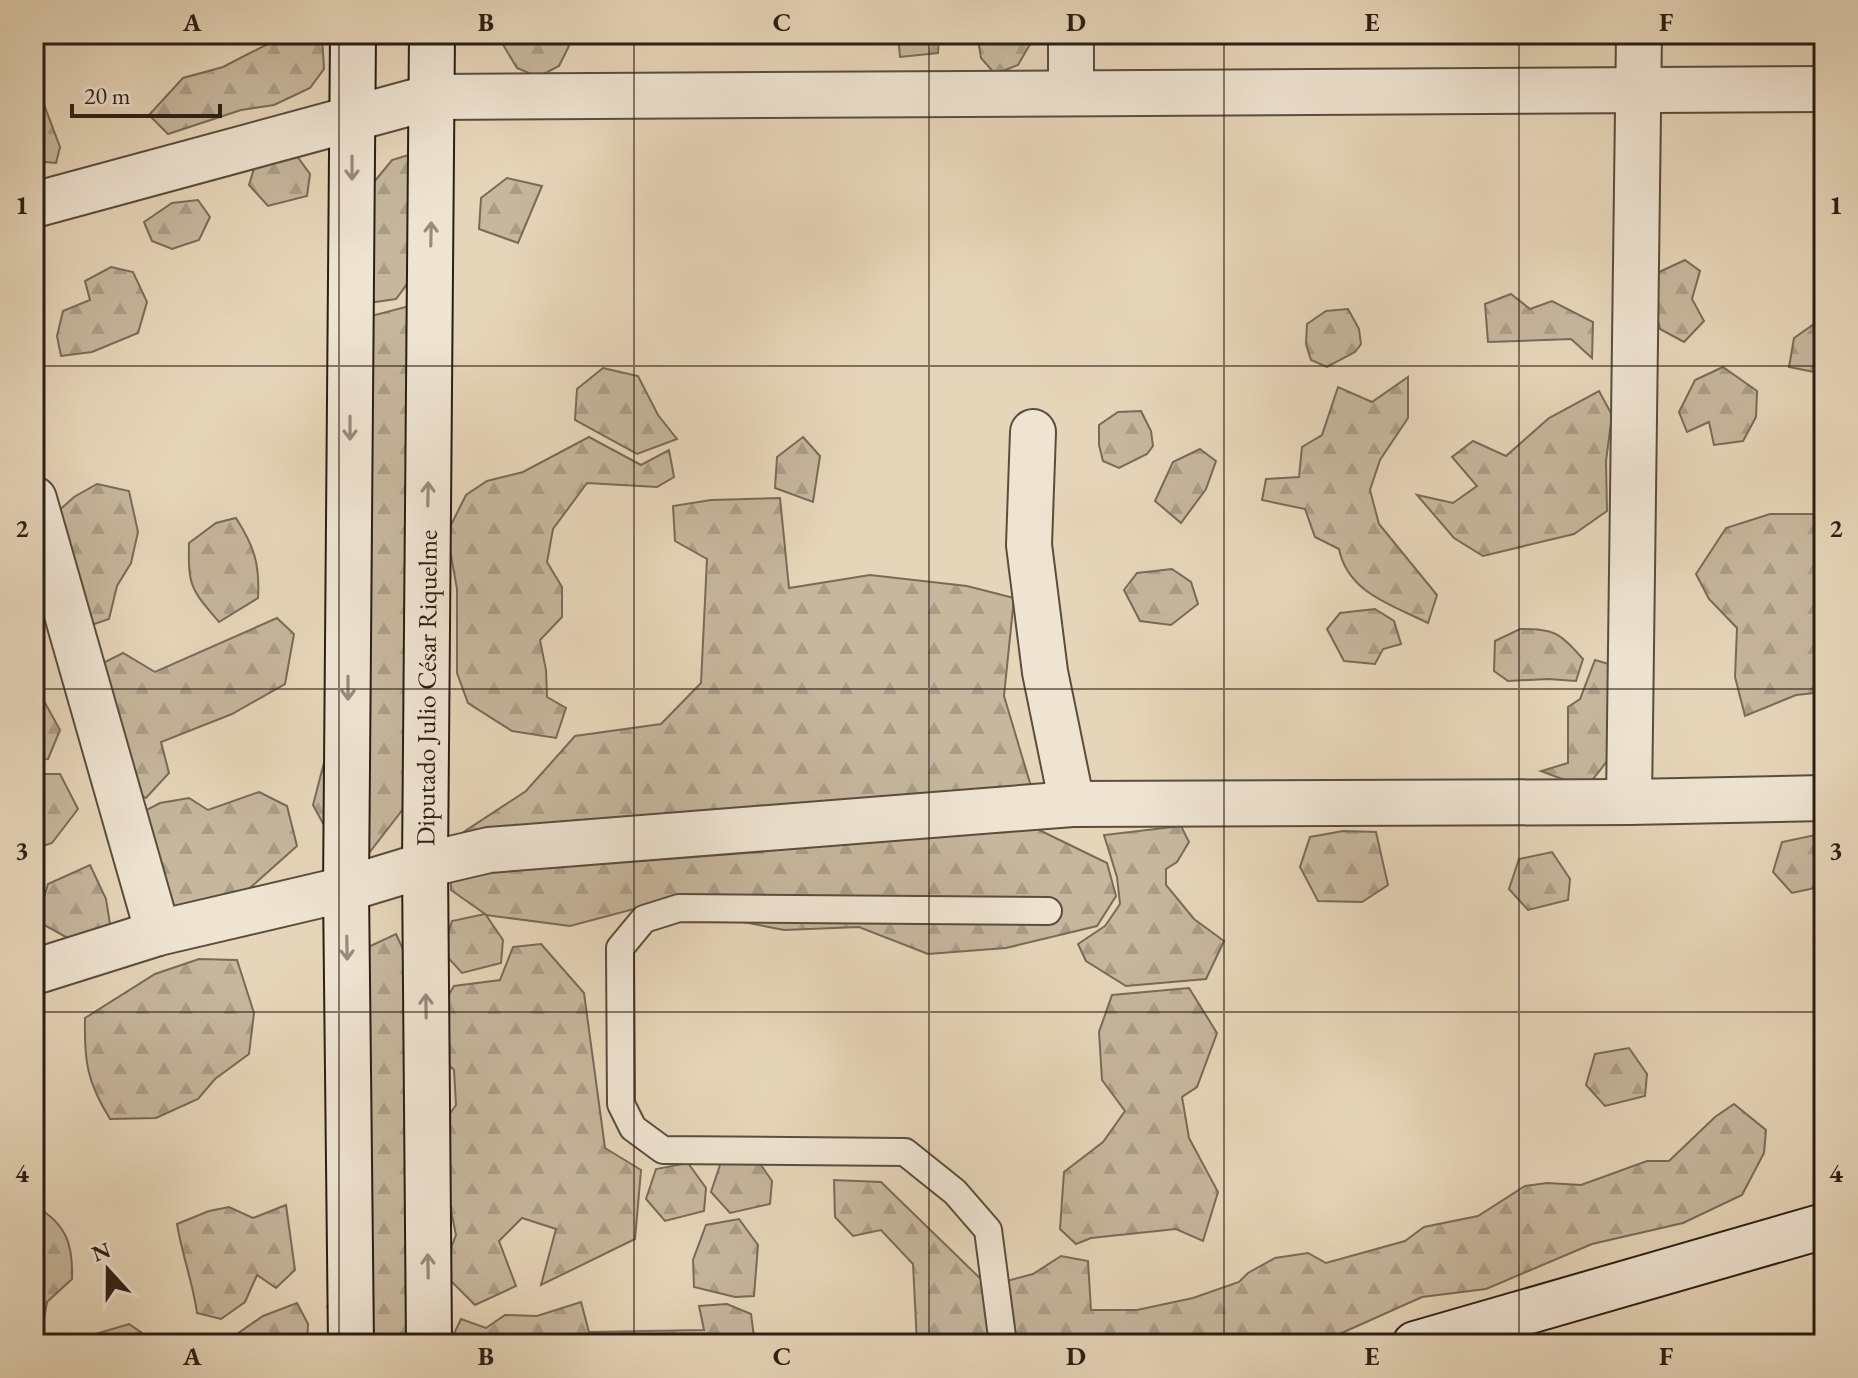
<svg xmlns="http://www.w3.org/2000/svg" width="1858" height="1378" font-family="'EB Garamond',serif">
<defs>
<pattern id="forest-firs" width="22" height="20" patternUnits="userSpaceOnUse" patternTransform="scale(2)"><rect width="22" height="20" fill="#c6b79d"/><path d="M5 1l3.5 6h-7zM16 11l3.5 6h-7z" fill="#aa9d86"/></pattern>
</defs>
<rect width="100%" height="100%" fill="#e6d6b9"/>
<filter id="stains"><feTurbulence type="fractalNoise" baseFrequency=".0025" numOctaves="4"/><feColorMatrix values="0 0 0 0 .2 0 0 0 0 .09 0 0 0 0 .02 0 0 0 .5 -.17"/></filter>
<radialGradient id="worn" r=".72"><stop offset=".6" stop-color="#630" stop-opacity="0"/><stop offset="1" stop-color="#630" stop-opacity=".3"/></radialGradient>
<g fill="url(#forest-firs)" stroke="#786b58" stroke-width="2">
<path d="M287,34H321L322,37L324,69L310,88L274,105L241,110L168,134L149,115L183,78L223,67Z"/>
<path d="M507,34H564L569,46L559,66L538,77L517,68L499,38Z"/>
<path d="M898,34H939L938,53L900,57Z"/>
<path d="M977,34H1036L1018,65L995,74L981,58Z"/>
<path d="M34,91L40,94L60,147L56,163L34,161Z"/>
<path d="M291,148L310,174L307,196L268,206L249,185L258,155Z"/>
<path d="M428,149L420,267L396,299L368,303L374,182L392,160Z"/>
<path d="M507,178L542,186L518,243L479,229L481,198Z"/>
<path d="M198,200L210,217L199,240L172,249L152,241L144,222L172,203Z"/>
<path d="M1685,260L1700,271L1692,299L1704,321L1684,342L1660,329L1652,293L1657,273Z"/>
<path d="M111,267L133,272L147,302L138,333L92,352L61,356L57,336L63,311L90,300L85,281Z"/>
<path d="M1511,294L1530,309L1552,301L1593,322L1592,358L1571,339L1488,342L1485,304Z"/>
<path d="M413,305L407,804L369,853L331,838L313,805L328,747L356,320Z"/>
<path d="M1348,309L1359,329L1361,344L1355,352L1327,367L1311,360L1306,344L1307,324L1326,311Z"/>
<path d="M1824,317V374L1789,367L1794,338Z"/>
<path d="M1723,367L1757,391L1756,417L1743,441L1714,445L1709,422L1687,432L1679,412L1695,380Z"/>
<path d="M603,368L638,376L658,415L677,439L637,454L575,420L577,389Z"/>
<path d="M1408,377V418L1380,460L1370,490L1379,524L1437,595L1428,623C1392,605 1348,593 1339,549L1315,537L1305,509L1262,500L1266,479L1299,477L1302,447L1322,435L1338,387L1372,402Z"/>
<path d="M1599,391L1612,415L1606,461L1607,511L1574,534L1483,556L1454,538L1417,495L1453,503L1477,486L1452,457L1473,441L1506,456L1549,418Z"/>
<path d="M1141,411L1151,431L1153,446L1147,454L1119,468L1103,461L1099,445V425L1118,412Z"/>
<path d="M589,437L641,465L669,450L674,477L657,487L587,483L553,529L547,562L562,587V617L540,640L546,670L547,697L566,708L556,738L512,731L468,703L457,673V589L447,533L466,495L487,481L523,472Z"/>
<path d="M803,437L820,456L813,502L775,488L777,457Z"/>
<path d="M1200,449L1216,461L1206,489L1181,523L1155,501L1173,462Z"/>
<path d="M97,484L129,491L138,532L131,563L117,586L109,619L71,632L46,522L74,497Z"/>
<path d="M780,498L789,588L870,575L967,586L1014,598L1004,696L1030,783L1035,828L1107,863L1116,896L1097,926L1006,948L928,954L859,927L784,930L702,914L679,897L570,926L486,915L503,940L501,963L462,973L442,951L452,921L485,914L451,890L450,841L526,791L575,736L661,724L701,683L707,559L675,541L673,506L711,500Z"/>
<path d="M1770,514H1824V692L1796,695L1745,716L1735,677L1737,628L1709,599L1696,574L1726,528Z"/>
<path d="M236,518C254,546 260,564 258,598L219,622C191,589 188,587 189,543L216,523Z"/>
<path d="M1172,569L1191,582L1198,604L1171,625L1140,621L1124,590L1137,573Z"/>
<path d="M1375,609L1394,621L1401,644L1383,649L1375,664L1344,661L1327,629L1340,613Z"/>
<path d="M277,618L294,634L285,684L232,714L161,742L169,773L146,798L108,773L79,675L123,653L155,672Z"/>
<path d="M1520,629C1555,629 1559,632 1583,659L1576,681L1548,679L1508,681L1494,671L1495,641Z"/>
<path d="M1595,660L1629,670L1608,760L1586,788L1541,771L1568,763V707L1580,699Z"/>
<path d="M34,683L60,730L48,759L34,760Z"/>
<path d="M34,774H60L78,809L52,843L34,849Z"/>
<path d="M259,792L287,806L297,846L231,905L157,919L133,817L160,803L189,798L208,810Z"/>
<path d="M1181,826L1189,842L1177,862L1166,869V885L1194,919L1224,941L1206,979L1126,986L1086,961L1078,944L1105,926L1120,904L1117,877L1104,835Z"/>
<path d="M1343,831L1376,832L1388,885L1362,902L1318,901L1300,867L1310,837Z"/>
<path d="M1815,835L1824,847V886L1792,893L1773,872L1782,842Z"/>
<path d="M1552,852L1570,879L1568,900L1528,910L1509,889L1519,859Z"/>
<path d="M90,865L106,899L110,924L75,942L37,921L48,884Z"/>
<path d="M396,934L407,958L413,1238L407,1294L406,1344H359L327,1307L341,1287L349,956Z"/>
<path d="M541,944L584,993L605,1148L641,1170L635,1239L541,1285L556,1229L522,1218L499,1241L516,1286L475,1305L442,1272L456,1235L444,1177L442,1125L456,1105L454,1070L434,1051L441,1008L454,986L500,980L513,947Z"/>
<path d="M199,959L237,960L254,1013L249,1054L215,1079L198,1099L156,1118L110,1119C87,1082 84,1061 85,1018L155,974Z"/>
<path d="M1189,988L1217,1033L1197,1087L1182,1097L1189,1138L1218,1192L1203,1241L1176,1229L1091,1238L1076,1244L1060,1229L1064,1172L1103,1142L1125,1111L1102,1080L1099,1032L1112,995Z"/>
<path d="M1629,1048L1647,1074L1645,1096L1605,1106L1586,1085L1595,1054Z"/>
<path d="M1734,1104L1766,1130L1764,1153L1742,1195L1683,1223L1592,1244L1486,1289L1422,1297L1335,1336L1298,1344H917L913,1264L881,1230L853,1236L835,1217L834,1180L881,1182L988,1286L1033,1274L1061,1256L1088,1261L1091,1310H1137L1193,1298L1239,1282L1248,1273L1275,1258L1308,1253L1326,1263L1405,1241L1424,1227L1478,1216L1525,1186L1547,1183L1581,1185L1647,1161H1669L1715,1117Z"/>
<path d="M754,1155L772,1181L770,1204L730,1213L711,1192L721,1162Z"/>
<path d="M688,1163L706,1188L704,1211L665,1221L646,1199L656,1169Z"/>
<path d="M286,1205L295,1270L276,1288L257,1275L245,1302L221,1319L197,1313C193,1283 182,1255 177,1224L209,1211L229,1207L253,1218Z"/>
<path d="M37,1207C67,1225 73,1245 72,1279L47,1302L42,1330L34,1329V1208Z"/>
<path d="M739,1219L758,1245L754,1296L735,1297L694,1287L693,1260L706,1225Z"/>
<path d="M581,1302L589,1332L704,1330L699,1306L727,1304L751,1314L755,1344H449L461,1319L486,1328L505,1315L537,1316Z"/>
<path d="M297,1303L308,1324L307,1344H235L234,1336L263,1316Z"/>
<path d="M129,1324L142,1333L146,1344H77L99,1333Z"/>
</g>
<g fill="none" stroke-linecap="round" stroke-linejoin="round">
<g stroke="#5a4d3d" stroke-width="30">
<path id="lane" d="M1003,1344L988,1230L955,1192L905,1152L663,1150L633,1128L621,1104L620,948L644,919L679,908L1048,911"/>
</g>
<g stroke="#5a4d3d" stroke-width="48">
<g id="street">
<path d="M1071,93V34"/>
<path d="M34,205L432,97L1824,89"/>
<path d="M1033,432L1029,545L1045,672L1072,804"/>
<path d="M34,499L158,933"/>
<path d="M1629,802L1639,34"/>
<path d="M34,972L158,933L346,889L425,865L489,850L1072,804L1629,802L1824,798"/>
</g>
</g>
<g stroke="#2b1f14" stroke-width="48">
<g id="secondary">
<path d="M351,1344L346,889L353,34"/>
<path id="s1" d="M429,1344L425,865L432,34"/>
<path d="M1415,1344L1824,1226"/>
</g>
</g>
<use href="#lane" stroke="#efe4d2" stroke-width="26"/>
<use href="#street" stroke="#efe4d2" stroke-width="44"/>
<use href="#secondary" stroke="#efe4d2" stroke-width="44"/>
</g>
<defs><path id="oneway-shaft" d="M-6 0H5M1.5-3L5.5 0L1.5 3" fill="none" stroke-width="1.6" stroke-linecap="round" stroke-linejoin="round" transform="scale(2)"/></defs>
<g stroke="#978b7c">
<use href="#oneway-shaft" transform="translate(352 168) rotate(90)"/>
<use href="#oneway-shaft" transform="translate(431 234) rotate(-89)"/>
<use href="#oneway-shaft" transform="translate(350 428) rotate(90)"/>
<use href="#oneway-shaft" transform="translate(428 494) rotate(-89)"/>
<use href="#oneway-shaft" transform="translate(348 688) rotate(90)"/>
<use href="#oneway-shaft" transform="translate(347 948) rotate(89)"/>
<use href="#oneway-shaft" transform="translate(426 1006) rotate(-91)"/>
<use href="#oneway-shaft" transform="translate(428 1266) rotate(-91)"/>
</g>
<path fill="none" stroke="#2b1f14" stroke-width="2" stroke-opacity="0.55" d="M339,34V1344M634,34V1344M929,34V1344M1224,34V1344M1519,34V1344M34,366H1824M34,689H1824M34,1012H1824"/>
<g text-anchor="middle" stroke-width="8" stroke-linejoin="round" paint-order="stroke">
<g font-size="26" fill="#2b1f14" stroke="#efe4d2">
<text dy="9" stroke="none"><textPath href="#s1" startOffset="656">Diputado Julio César Riquelme</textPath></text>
</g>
</g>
<rect width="1858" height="1378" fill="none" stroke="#e6d6b9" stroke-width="88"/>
<g transform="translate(108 1270) rotate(339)" stroke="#efe4d2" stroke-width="6" paint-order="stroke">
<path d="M0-6L14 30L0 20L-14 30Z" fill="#2b1f14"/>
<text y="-12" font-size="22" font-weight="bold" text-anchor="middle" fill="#2b1f14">N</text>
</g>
<path d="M72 104v12h148v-12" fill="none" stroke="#2b1f14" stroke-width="4"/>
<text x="84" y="104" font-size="24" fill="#2b1f14" stroke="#efe4d2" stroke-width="6" paint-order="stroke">20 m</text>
<rect x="44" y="44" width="1770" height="1290" fill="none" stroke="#2b1f14" stroke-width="3"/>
<g font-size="26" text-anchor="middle" font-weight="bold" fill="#2b1f14">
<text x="192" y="31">A</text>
<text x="486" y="31">B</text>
<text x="782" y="31">C</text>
<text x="1076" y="31">D</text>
<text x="1372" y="31">E</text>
<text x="1666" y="31">F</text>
<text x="22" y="214">1</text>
<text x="1836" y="214">1</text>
<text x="22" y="537">2</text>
<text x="1836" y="537">2</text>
<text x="22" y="859">3</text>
<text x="1836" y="859">3</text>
<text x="22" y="1182">4</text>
<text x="1836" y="1182">4</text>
<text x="192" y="1365">A</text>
<text x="486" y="1365">B</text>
<text x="782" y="1365">C</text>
<text x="1076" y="1365">D</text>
<text x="1372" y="1365">E</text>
<text x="1666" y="1365">F</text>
</g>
<rect width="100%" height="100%" filter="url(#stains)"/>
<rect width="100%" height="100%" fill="url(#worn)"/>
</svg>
